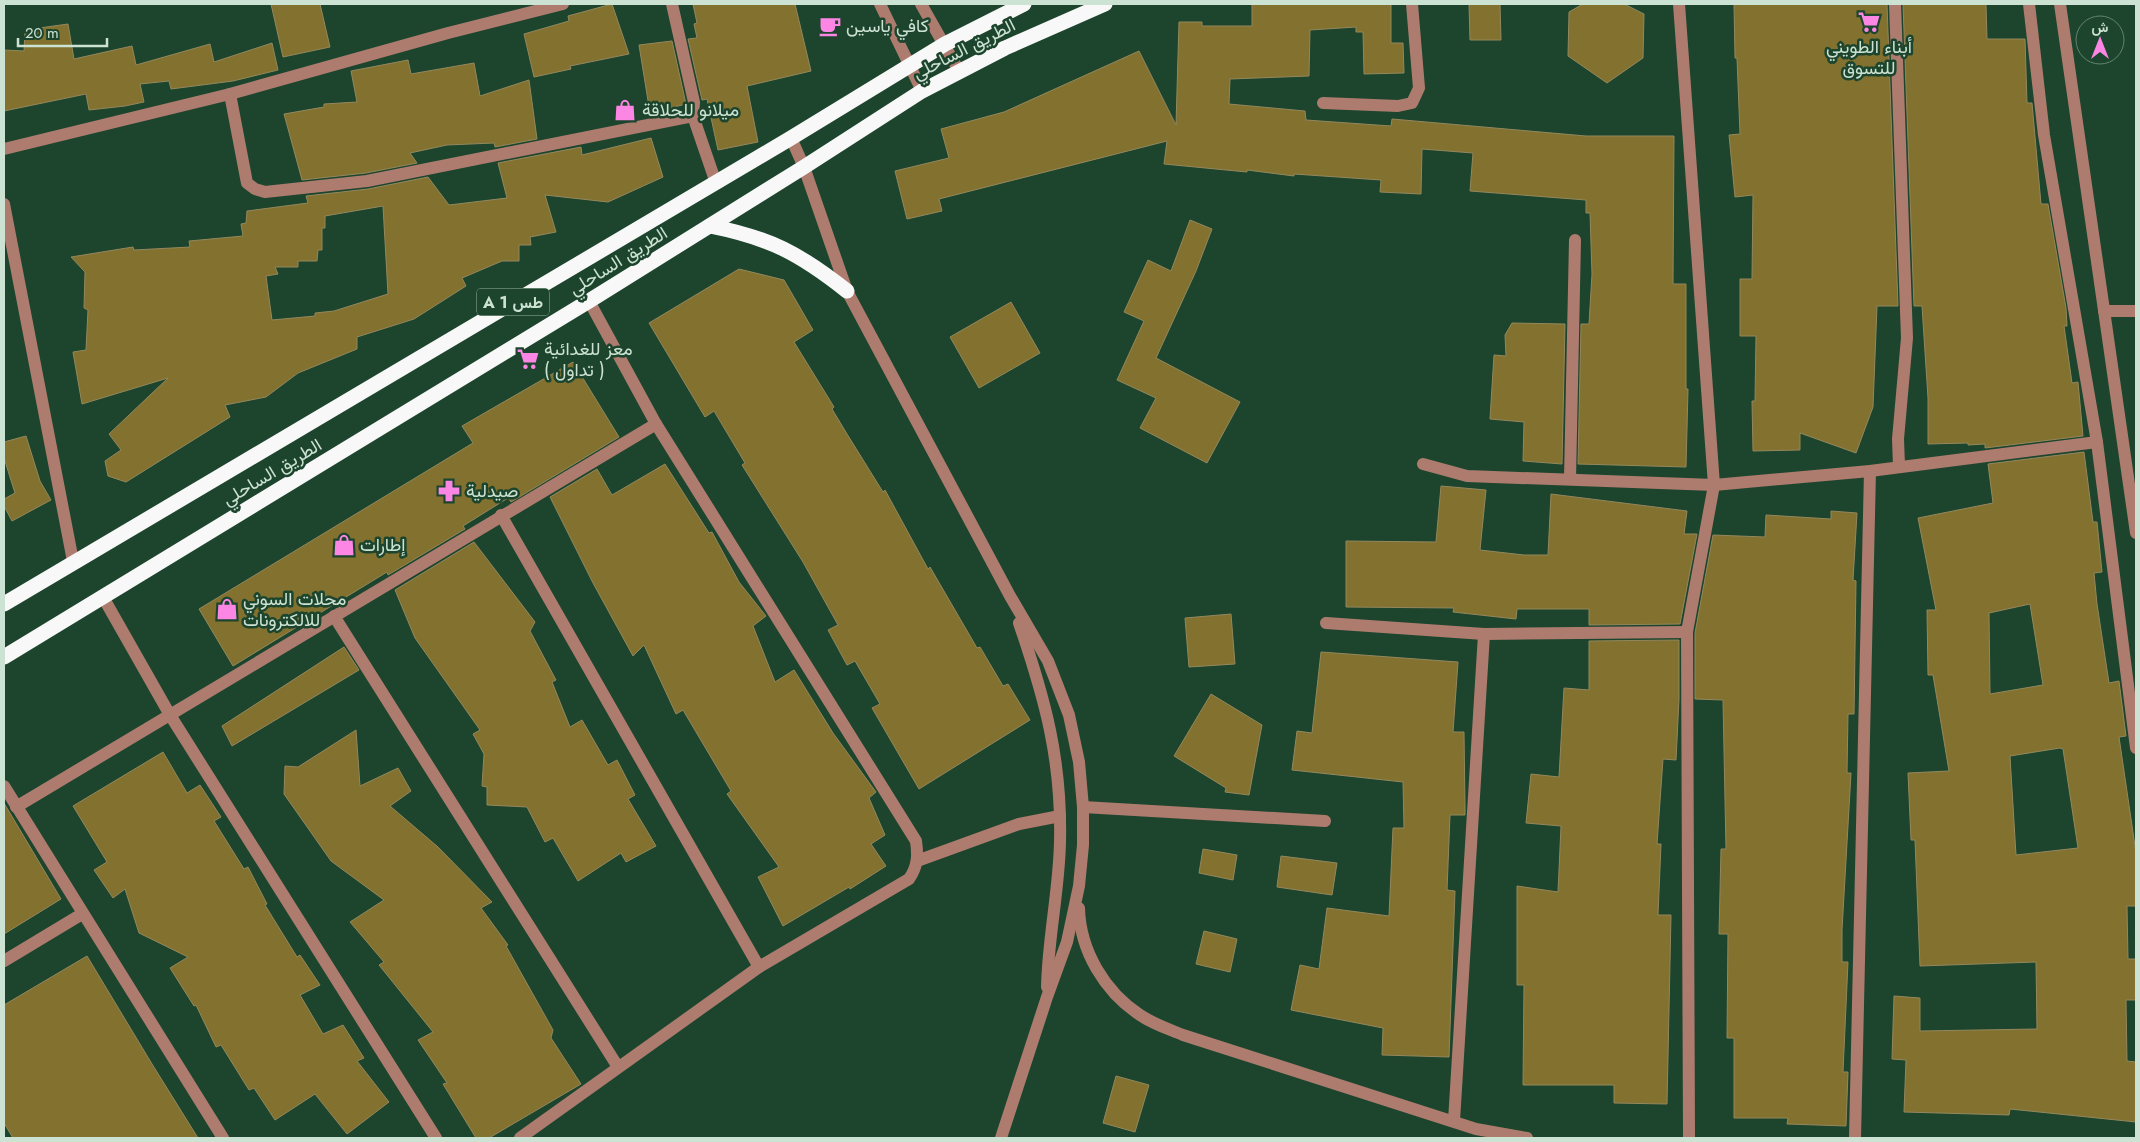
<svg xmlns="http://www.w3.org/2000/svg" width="2140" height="1142" font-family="Jost,Vazirmatn,sans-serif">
<rect width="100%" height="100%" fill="#1d452d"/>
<g fill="#82712f" stroke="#93885d" fill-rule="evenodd">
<path d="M271,4H320L330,47L283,57Z"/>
<path d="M612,4L629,54L570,66L571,69L534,77L524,34L569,21L568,16Z"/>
<path d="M693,4H795L811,71L747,86L758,142L718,150L707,99L702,100L688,39L697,38L694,24L697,23Z"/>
<path d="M1252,4H1391V43H1403L1404,73L1364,74L1363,32H1356V27L1310,30L1309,76L1230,79L1229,104L1305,111L1306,120L1391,126L1392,119L1586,136H1674L1673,284H1686V389H1688L1686,467L1578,464L1581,324H1589L1592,274L1590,213H1586V200L1470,191L1473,153L1422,149L1421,194L1380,192L1381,180L1294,174V176L1247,170V172L1164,164L1167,141L939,199L942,211L907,219L895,171L949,158L941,129L1004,112L1139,51L1176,125L1179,22H1202V26H1252Z"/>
<path d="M1469,4H1500L1501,40H1470Z"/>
<path d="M1583,4H1624L1644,14L1643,58L1607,83L1568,56L1569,12Z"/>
<path d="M1734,4H1887L1898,306H1877L1873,407L1856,453L1800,433V450L1753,451L1752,401H1755L1756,336H1740V279H1752L1753,195L1735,197L1729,135L1740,134L1737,58H1735Z"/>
<path d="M1903,4H1986L1987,39H2025L2027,103H2032L2041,204H2048L2066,308L2067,326H2064L2072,383L2078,382L2083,436L1985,448V444L1968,445V443L1928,444V398L1922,306H1914Z"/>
<path d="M68,24L74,59L132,46L136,65L210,44L214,62L272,43L278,70L233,81L171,89L169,81L140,84L144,102L125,106L89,110L86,94L4,111V50L24,51L25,30Z"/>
<path d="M672,41L686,104L650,113L639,45Z"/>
<path d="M408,60L411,74L474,63L480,96L529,80L537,139L495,147L494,143L447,145L410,153L417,163L366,173L302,180L284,114L324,107V104L357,102L351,71Z"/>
<path d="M651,138L663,177L608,202L545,195L556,232L530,237L531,245H519V261H502L462,278L466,286L414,319L357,337V349L298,373L266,397L225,405L230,417L126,482L108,476L105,461L121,450L109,434L168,378L82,404L73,352L86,350L88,310L84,308L85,272L71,257L133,247L134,250L190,247L189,241L243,236L241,224L246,223L247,211L308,203L306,196L368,189L428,177L449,205L507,198L498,163L581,147L582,155ZM383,206L388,294L334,311L315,313V316L272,320L266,276L278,274L275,267H298V261H317L318,250H322V228H325V216Z"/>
<path d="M1190,220L1212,229L1196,271L1156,358L1240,402L1207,463L1140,428L1156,398L1117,380L1144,321L1124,312L1148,260L1171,271Z"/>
<path d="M739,269L784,280L813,330L794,342L834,407L832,409L847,434L883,492L885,490L928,569L930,567L977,648L980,647L1003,686L1008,684L1030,720L919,789L872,708L880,704L855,661L847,665L828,630L838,625L803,562L742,465L745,463L714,411L705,417L649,323Z"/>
<path d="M1011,302L1040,353L979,388L950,337Z"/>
<path d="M1512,323L1565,324L1562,464L1523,461L1524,422L1490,419L1494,355L1506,356L1505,335Z"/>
<path d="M573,362L619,437L511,502L508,498L463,526L465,529L388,575L387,572L233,666L199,609L473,443L462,426Z"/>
<path d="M26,436L40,481L51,500L12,521L4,506V499L15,493L4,458V442Z"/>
<path d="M2084,452L2093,522H2097L2102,572L2094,573L2097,604L2109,683L2119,681L2126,736L2119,737L2136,853V906H2127L2128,959H2136V1000H2126L2127,1061L2136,1062V1122L2010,1109L2009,1115L1904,1112L1906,1060L1892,1059L1894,996L1920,998V1031L2037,1029L2036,962L1920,966L1915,840H1911L1908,773L1949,771L1933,675H1928L1927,610H1936L1918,518L1993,503L1988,464ZM2030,604L2043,685L1990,694L1989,613ZM2060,748L2063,749L2078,848L2016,855L2010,756Z"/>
<path d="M665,464L709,533L712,532L739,582L766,616L753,626L775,682L794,670L833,733L876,792L869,798L885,835L871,844L886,866L850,889L849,887L783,926L758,877L779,867L727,794L731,791L683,710L676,714L644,645L633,656L593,583L550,497L597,469L612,495Z"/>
<path d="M1441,486L1486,490L1480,550L1524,555H1548L1551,494L1687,511L1684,534H1697L1680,624L1589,625V609H1517L1516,619L1453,612L1454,608L1346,607V541L1436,542Z"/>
<path d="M1831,511L1857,513L1853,580L1856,581L1854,714H1848L1847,773H1851L1842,930V962H1848L1843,1072H1848L1846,1126L1787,1124L1788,1118H1734V1038H1727L1728,934H1719L1721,849H1726L1723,700L1695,699V633L1713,535L1765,537L1766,515L1831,519Z"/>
<path d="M474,542L535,622L530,631L556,680L552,682L570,727L582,720L608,765L617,760L635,795L628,799L656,846L626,862L621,853L578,881L553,838L545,842L527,807L487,805V787L482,786L484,754L473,734L480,730L415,638L395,590Z"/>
<path d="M1231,614L1235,664L1189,667L1185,618Z"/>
<path d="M1679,640V699L1676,760L1663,759L1657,844H1661L1658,915H1671L1667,1104L1614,1103V1085H1523L1524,985H1517V886L1558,892L1561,826L1526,823L1531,774L1559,777L1564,688L1589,690V641Z"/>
<path d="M344,647L359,670L232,746L222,726Z"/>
<path d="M1321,652L1458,662L1453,732H1464L1465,808V815H1450L1447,890L1455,891L1449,1057L1382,1055L1383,1028L1291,1010L1300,965L1319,969L1327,908L1389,916L1393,828H1404L1403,782L1292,770L1297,731L1312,733Z"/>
<path d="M1211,694L1262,725L1249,795L1225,792L1226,788L1174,756Z"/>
<path d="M356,730L360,786L398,768L411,791L390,806L438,847L492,902L481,908L508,945L506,946L553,1030L551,1038L581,1084L489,1138H476L443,1084L447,1083L418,1040L433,1032L379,965L384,962L350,922L384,900L331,861L284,794L285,766L298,767Z"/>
<path d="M163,752L187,793L200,785L221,817L214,821L244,869L248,867L267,904L265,905L297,957L300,955L320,985L300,995L323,1034L343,1025L364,1058L357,1061L389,1102L347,1134L315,1094L275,1120L254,1088L249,1090L221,1045L216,1047L196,1005L194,1006L170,968L188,957L139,933L125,889L113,898L94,870L107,862L73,806Z"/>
<path d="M4,803L61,899L4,934Z"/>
<path d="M1203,849L1237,855L1233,880L1199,873Z"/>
<path d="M1281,856L1337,863L1332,895L1277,887Z"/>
<path d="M1204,931L1237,939L1230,972L1196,964Z"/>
<path d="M87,956L152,1064L198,1138H13L4,1123V1005Z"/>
<path d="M1116,1076L1149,1085L1135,1132L1103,1123Z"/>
</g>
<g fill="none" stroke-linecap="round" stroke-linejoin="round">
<g stroke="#ae7c6f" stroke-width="12">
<path d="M672,4L694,102L693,116L716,183"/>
<path d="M880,4L922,91"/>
<path d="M921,4L959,71"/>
<path d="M1679,4L1714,485L1687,632L1689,1138"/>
<path d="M1895,4L1907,338L1898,439L1899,466"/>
<path d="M2029,4L2044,135L2097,442L2136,748"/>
<path d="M2060,4L2136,533"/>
<path d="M230,94L247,183L255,189L265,192L367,181L693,116"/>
<path d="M1323,103L1398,106L1412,103L1419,88L1412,4"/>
<path d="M791,138L804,167L847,291L1010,596L1048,661L1069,715L1079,762L1083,807V845L1079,886L1067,942L1047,997L1001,1138"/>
<path d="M4,149L230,94L448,33L563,4"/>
<path d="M4,204L73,561"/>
<path d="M2104,311H2136"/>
<path d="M1423,464L1467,476L1714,485L1870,471L2097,442"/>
<path d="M1570,479L1575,240"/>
<path d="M501,515L759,967"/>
<path d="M103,597L170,715L436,1138"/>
<path d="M334,616L618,1067"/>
<path d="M1019,623C1045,699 1062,760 1060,842C1059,891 1048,938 1047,987"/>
<path d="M1326,623L1484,634L1687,632"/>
<path d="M4,786L223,1138"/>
<path d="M16,807L656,424"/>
<path d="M1083,807L1325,821"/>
<path d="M917,861L1019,824L1060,816"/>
<path d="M1079,908C1080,951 1105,992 1140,1015C1153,1024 1169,1029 1183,1035L1476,1129L1527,1138"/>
<path d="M4,961L82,914"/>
<path d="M1454,1121L1484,634"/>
<path d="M520,1138L759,967L909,879C918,866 918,855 916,841L656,424L589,301"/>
<path d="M1855,1138L1870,471"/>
</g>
<g stroke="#f8f8f8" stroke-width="15">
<path d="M710,226C770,238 799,253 847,291"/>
<path d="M4,604L791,138L945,44L1024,4"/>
<path d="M4,657L589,301L804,167L922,91L1005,48L1105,4"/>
</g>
</g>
<defs>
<g id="supermarket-bare" transform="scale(1.725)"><path d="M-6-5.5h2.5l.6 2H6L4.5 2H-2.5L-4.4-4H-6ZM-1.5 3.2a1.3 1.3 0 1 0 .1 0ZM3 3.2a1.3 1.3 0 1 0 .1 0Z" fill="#fc86e4" stroke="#1d452d" stroke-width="2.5" paint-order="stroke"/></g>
<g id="cafe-bare" transform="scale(1.725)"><path d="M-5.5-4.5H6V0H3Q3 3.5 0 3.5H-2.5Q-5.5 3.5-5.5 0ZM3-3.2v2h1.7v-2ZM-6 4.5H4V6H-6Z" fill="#fc86e4" stroke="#1d452d" stroke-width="2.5" paint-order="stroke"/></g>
<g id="shop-bare" transform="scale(1.725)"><path d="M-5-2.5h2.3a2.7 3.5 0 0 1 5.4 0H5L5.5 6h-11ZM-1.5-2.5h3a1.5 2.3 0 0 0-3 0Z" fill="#fc86e4" stroke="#1d452d" stroke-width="2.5" paint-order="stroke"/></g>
<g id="pharmacy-bare" transform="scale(1.725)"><path d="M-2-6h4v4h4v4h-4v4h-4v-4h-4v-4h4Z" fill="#fc86e4" stroke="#1d452d" stroke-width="2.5" paint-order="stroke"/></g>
</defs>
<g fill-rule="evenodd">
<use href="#supermarket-bare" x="1869" y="22"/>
<use href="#cafe-bare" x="830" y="26"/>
<use href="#shop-bare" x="625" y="110"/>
<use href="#supermarket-bare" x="528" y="359"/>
<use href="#pharmacy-bare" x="449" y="491"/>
<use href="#shop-bare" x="344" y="545"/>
<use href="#shop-bare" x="227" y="609"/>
</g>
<g text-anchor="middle" stroke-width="5" stroke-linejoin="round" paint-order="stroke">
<rect fill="#1d452d" stroke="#98b3a1" stroke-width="1" x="477" y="288.5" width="72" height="27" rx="4"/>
<g font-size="16" font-weight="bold" fill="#cce2d3">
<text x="513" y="308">A 1 طس</text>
</g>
<g font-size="18" fill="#cce2d3" stroke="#1d452d" text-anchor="start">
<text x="846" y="32">كافي ياسين</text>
<text x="1869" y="53" text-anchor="middle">أبناء الطويني<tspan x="1869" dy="21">للتسوق</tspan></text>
<text x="642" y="116">ميلانو للحلاقة</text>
<text x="544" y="355">معز للغدائية<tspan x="544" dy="21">( تداول )</tspan></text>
<text x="466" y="497">صيدلية</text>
<text x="360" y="551">إطارات</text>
<text x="243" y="605">محلات السوني<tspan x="243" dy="21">للالكترونات</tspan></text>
</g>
<g font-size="18" fill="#cce2d3" stroke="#1d452d">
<text transform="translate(964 49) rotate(-27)" y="6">الطريق الساحلي</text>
<text transform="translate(618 261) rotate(-32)" y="6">الطريق الساحلي</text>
<text transform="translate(272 472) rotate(-31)" y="6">الطريق الساحلي</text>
</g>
</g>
<rect width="2140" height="1142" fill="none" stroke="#cce2d3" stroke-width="10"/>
<g transform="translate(2100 40)"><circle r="24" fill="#1d452d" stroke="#63846f"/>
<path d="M0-4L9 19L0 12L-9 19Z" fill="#fc86e4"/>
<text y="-8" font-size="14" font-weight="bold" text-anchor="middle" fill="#cce2d3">ش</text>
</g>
<path d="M18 38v8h89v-8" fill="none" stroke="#cce2d3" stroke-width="2.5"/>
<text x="25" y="38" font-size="15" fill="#cce2d3" stroke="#1d452d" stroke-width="4" paint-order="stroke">20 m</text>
</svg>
